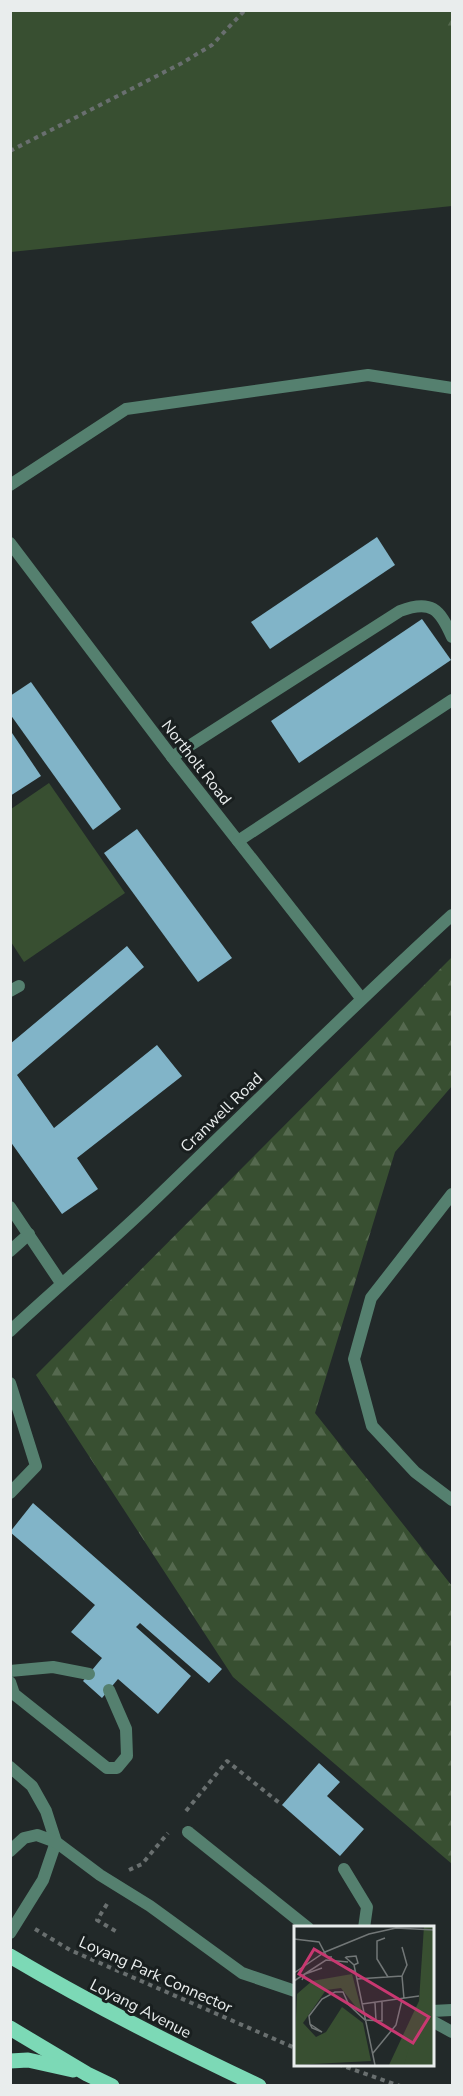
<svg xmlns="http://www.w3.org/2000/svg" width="463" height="2096" font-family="'Nunito Sans',sans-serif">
<defs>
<pattern id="forest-firs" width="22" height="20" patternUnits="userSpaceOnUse" patternTransform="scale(1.5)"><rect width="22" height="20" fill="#384f31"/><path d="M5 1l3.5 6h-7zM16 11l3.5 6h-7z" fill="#55694f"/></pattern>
</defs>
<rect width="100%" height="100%" fill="#222929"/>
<g fill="#384f31">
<path d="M10,11H452V206L11,252Z"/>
<path d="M49,783L125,893L24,962L11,942V809Z"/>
</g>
<g fill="url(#forest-firs)">
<path d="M416,11H452V42L450,43Z"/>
<path d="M452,957V1086L395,1152L315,1413L452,1586V1864L233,1677L36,1375Z"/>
</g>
<g fill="#81b4c8">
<path d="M377,537L395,565L270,649L251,622Z"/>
<path d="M422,619L451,660L299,763L271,721Z"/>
<path d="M31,682L121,809L93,830L10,714V696Z"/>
<path d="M10,730L41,776L10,796Z"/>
<path d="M137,829L232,958L198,982L104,853Z"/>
<path d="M127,946L144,967L17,1075L54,1128L157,1045L182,1076L77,1158L98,1189L62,1214L10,1141V1044Z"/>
<path d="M33,1503L222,1669L209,1683L140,1623L136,1627L191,1676L158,1714L118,1679L102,1698L83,1681L102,1658L71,1632L95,1605L10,1532Z"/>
<path d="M319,1763L340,1782L327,1796L364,1829L340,1856L282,1805Z"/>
</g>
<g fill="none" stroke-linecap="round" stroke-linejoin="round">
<g stroke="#696f6f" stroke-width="4" stroke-dasharray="4.5 4.5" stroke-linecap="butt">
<path d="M10,151L182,63L212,45L245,10"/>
<path d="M186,1811L227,1761L282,1805"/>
<path d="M129,1870L142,1864L168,1833"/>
<path d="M107,1904L97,1920L117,1932"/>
<path d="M35,1929L70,1950L295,2048"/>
<path d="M338,2064L400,2086"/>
</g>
<g stroke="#55806f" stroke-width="12">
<path d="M10,485L126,409L368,375L452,388"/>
<path d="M10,543L172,757L361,998"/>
<path d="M172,757L400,611C431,599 440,609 452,637"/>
<path d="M238,841L452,700"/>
<path d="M10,991L19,986"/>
<path d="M452,1194L371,1298L354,1359L372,1426L415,1472L452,1500"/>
<path d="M10,1207L61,1283"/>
<path d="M10,1251L29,1234"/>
<path d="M10,1331C56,1288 104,1248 149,1205C250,1108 349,1009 452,915"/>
<path d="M10,1383L36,1466L10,1493"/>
<path d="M10,1671L53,1667L89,1674"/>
<path d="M10,1682L14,1694L107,1768H117L127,1756L126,1729L109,1690"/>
<path d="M10,1767L32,1786L46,1811L56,1842L43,1880L10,1933"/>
<path d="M188,1832L308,1928"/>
<path d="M10,1851L24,1838L37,1835L56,1842L100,1875L150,1906L242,1973L295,1991"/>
<path d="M344,1869L367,1907L364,1928"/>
<path d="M432,2011L452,2010"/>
<path d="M432,2021L452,2032"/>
</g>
<g stroke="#7cd9b6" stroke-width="15">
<path d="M10,1956C91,2004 174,2046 259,2086"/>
<path d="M10,2028L87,2074L112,2086"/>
<path d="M10,2061L28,2060L73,2070"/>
</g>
</g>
<g text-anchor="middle" stroke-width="6" stroke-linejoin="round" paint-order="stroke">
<g font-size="16" fill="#e9eded" stroke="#191f1f">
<text transform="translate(197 762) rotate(52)" y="6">Northolt Road</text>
<text transform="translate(221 1112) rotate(-44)" y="6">Cranwell Road</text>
<text transform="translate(156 1974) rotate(24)" y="6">Loyang Park Connector</text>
<text transform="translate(141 2008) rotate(27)" y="6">Loyang Avenue</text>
</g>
</g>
<g transform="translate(294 1926)">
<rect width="140" height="140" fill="#222929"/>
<path d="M130,0H139V139H95L125,75Z" fill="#384f31"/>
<path d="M58,48L69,90L47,62L32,64L9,97L22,111L32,106L48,81L69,97L77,135L0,139L3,68L18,55ZM139,80V139H110L117,115L126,112L134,102Z" fill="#384f31"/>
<path fill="none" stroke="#727777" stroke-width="1.5" d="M91,12L83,15V33L94,51M0,13L25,16L33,31H38M108,21L113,39L108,50M51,31L60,39L81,139M52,31L62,30L64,37L60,39M43,37L61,46M0,47L31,26L75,8L102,2L140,4M108,50L110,73M63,53L108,50M8,54L11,48L28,42M0,55L32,34L54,36M81,77L82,95M68,78L125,70M16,98L28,106L18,102L16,98L15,90L28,73L41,66H49L55,79L71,94L88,95V76M79,127L102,99L108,74"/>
<path fill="#c83871" fill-opacity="0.15" stroke="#c83871" stroke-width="3" d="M20,23L135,91L119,117L5,48Z"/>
<rect width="140" height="140" fill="none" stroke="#e9eded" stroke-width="3"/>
</g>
<rect width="463" height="2096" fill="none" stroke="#e9eded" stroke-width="24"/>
</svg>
